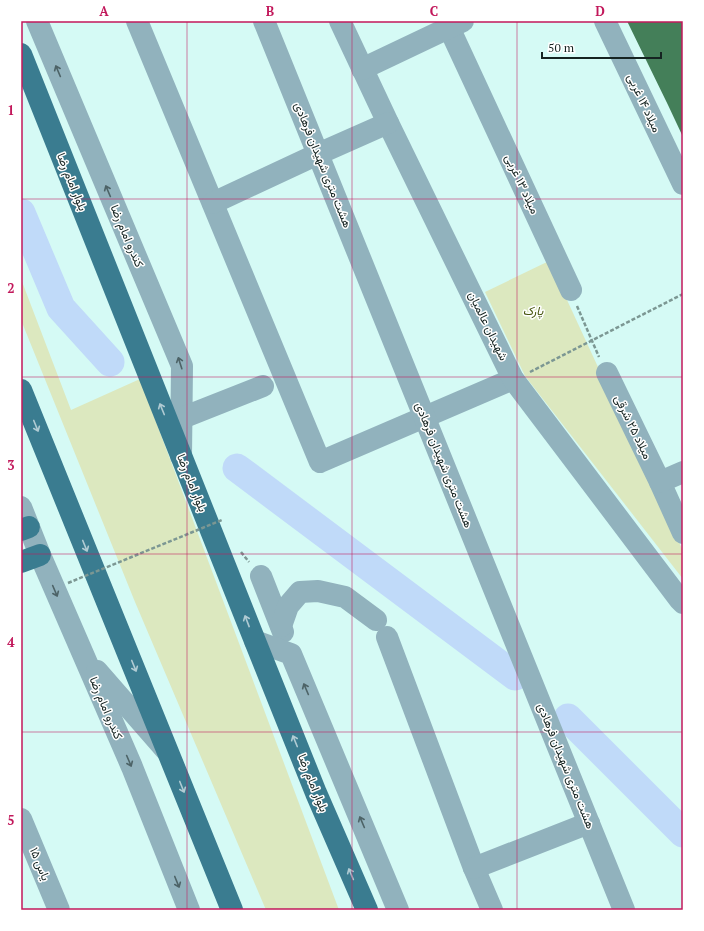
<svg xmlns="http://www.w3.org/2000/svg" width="704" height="931" font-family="'PT Serif',Vazirmatn,serif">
<rect width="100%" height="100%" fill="#d5faf5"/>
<g fill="#dce8bf">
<path d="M549,261L683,551V579L525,376L485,292Z"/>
<path d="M21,279L71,410L140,379L339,910H266L135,602L21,320Z"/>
</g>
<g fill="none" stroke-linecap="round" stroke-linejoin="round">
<g stroke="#c0daf9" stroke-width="29">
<path d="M21,213L61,308L110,362"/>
<path d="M237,468L515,676"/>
<path d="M568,718L683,833"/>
</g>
</g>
<path fill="#447f59" d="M627,21H683V137L668,105Z"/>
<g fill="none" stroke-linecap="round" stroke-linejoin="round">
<g stroke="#7c9793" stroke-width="2.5" stroke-dasharray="4 2" stroke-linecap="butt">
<path d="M577,306L599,357"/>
<path d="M530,372L683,294"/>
<path d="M241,552L249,562"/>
</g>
<g stroke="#91b2bd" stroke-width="22">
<path d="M37,21L182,366L181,456"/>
<path d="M137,21L320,462L513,379"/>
<path d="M264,21L624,910"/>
<path d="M340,21L388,123L513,379L680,600L683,603"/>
<path d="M446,21L571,290"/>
<path d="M605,21L683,184"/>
<path d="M362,69L463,21"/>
<path d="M213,203L318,154L388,123"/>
<path d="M607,373L660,482L683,533"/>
<path d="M182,418L263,386"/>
<path d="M660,482L683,472"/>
<path d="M21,507L40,555L132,767L189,910"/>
<path d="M261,576L283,632"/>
<path d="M281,626L288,606L300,592L318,591L345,597L376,620"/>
<path d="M387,637L474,868L492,910"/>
<path d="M255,641L291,654L398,910"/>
<path d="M97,671L165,749"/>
<path d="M21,819L59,910"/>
<path d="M474,868L589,823"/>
</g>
<g stroke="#3a7c90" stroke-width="22">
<path d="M21,54L255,641L316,793L367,910"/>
<path d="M21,390L232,910"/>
<path d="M21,530L29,527"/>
<path d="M21,562L40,555"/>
</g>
<path stroke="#7c9793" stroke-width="2.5" stroke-dasharray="4 2" stroke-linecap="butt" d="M68,583L222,520"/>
</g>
<defs><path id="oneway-shaft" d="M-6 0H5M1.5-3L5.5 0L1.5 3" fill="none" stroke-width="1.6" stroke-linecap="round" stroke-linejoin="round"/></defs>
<g stroke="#4d6367">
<use href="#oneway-shaft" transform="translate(58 71) rotate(-113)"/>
<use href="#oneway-shaft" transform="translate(108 191) rotate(-113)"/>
<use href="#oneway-shaft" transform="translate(180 363) rotate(-108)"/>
<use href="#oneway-shaft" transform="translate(55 591) rotate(67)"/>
<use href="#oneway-shaft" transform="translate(306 689) rotate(-113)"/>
<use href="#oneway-shaft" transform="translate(129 761) rotate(67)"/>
<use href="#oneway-shaft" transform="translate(362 822) rotate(-113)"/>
<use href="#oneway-shaft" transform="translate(177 882) rotate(68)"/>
</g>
<g stroke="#b0cbd3">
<use href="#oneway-shaft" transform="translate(162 409) rotate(-112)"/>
<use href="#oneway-shaft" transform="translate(36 426) rotate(68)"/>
<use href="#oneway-shaft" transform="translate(85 546) rotate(68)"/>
<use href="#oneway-shaft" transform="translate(247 621) rotate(-111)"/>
<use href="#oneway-shaft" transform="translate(134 666) rotate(68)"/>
<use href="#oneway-shaft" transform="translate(295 741) rotate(-112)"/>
<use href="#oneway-shaft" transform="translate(182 787) rotate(68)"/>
<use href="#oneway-shaft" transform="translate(351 874) rotate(-113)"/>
</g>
<path fill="none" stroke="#c2185b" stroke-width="1" stroke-opacity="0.55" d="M187,21V910M352,21V910M517,21V910M21,199H683M21,377H683M21,554H683M21,732H683"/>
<g text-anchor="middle" stroke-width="3" stroke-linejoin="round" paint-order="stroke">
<g font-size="12" fill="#152321" stroke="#fff">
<text transform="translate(644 103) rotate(65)" y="4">میلاد ۱۴ غربی</text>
<text transform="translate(323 165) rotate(68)" y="4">هشت متری شهیدان فرهادی</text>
<text transform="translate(72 182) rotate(68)" y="4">بلوار امام رضا</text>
<text transform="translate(522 184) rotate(65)" y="4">میلاد ۱۳ غربی</text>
<text transform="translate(127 236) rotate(67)" y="4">کندرو امام رضا</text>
<text transform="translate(488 326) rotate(64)" y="4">شهیدان عالمیان</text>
<text transform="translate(633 427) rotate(64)" y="4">میلاد ۲۵ شرقی</text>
<text transform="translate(444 465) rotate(68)" y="4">هشت متری شهیدان فرهادی</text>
<text transform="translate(192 483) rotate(68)" y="4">بلوار امام رضا</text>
<text transform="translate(106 708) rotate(67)" y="4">کندرو امام رضا</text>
<text transform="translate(566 766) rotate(68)" y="4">هشت متری شهیدان فرهادی</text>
<text transform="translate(313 783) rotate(68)" y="4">بلوار امام رضا</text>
<text transform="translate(40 864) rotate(68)" y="4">یاس ۱۵</text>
</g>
<g font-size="12" font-style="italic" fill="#46540d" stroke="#fff">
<text x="533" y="315">پارک</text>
</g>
</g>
<rect width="704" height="931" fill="none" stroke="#ffffff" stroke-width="44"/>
<path d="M542 52v6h119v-6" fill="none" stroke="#152321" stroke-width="2"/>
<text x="548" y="52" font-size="12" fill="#152321" stroke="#ffffff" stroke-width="3" paint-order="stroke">50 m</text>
<rect x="22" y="22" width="660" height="887" fill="none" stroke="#c2185b" stroke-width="1.5"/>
<g font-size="13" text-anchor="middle" font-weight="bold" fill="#c2185b">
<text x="104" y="16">A</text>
<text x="270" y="16">B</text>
<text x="434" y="16">C</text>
<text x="600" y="16">D</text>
<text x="11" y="115">1</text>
<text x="11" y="293">2</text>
<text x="11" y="470">3</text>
<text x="11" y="647">4</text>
<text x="11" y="825">5</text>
</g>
</svg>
